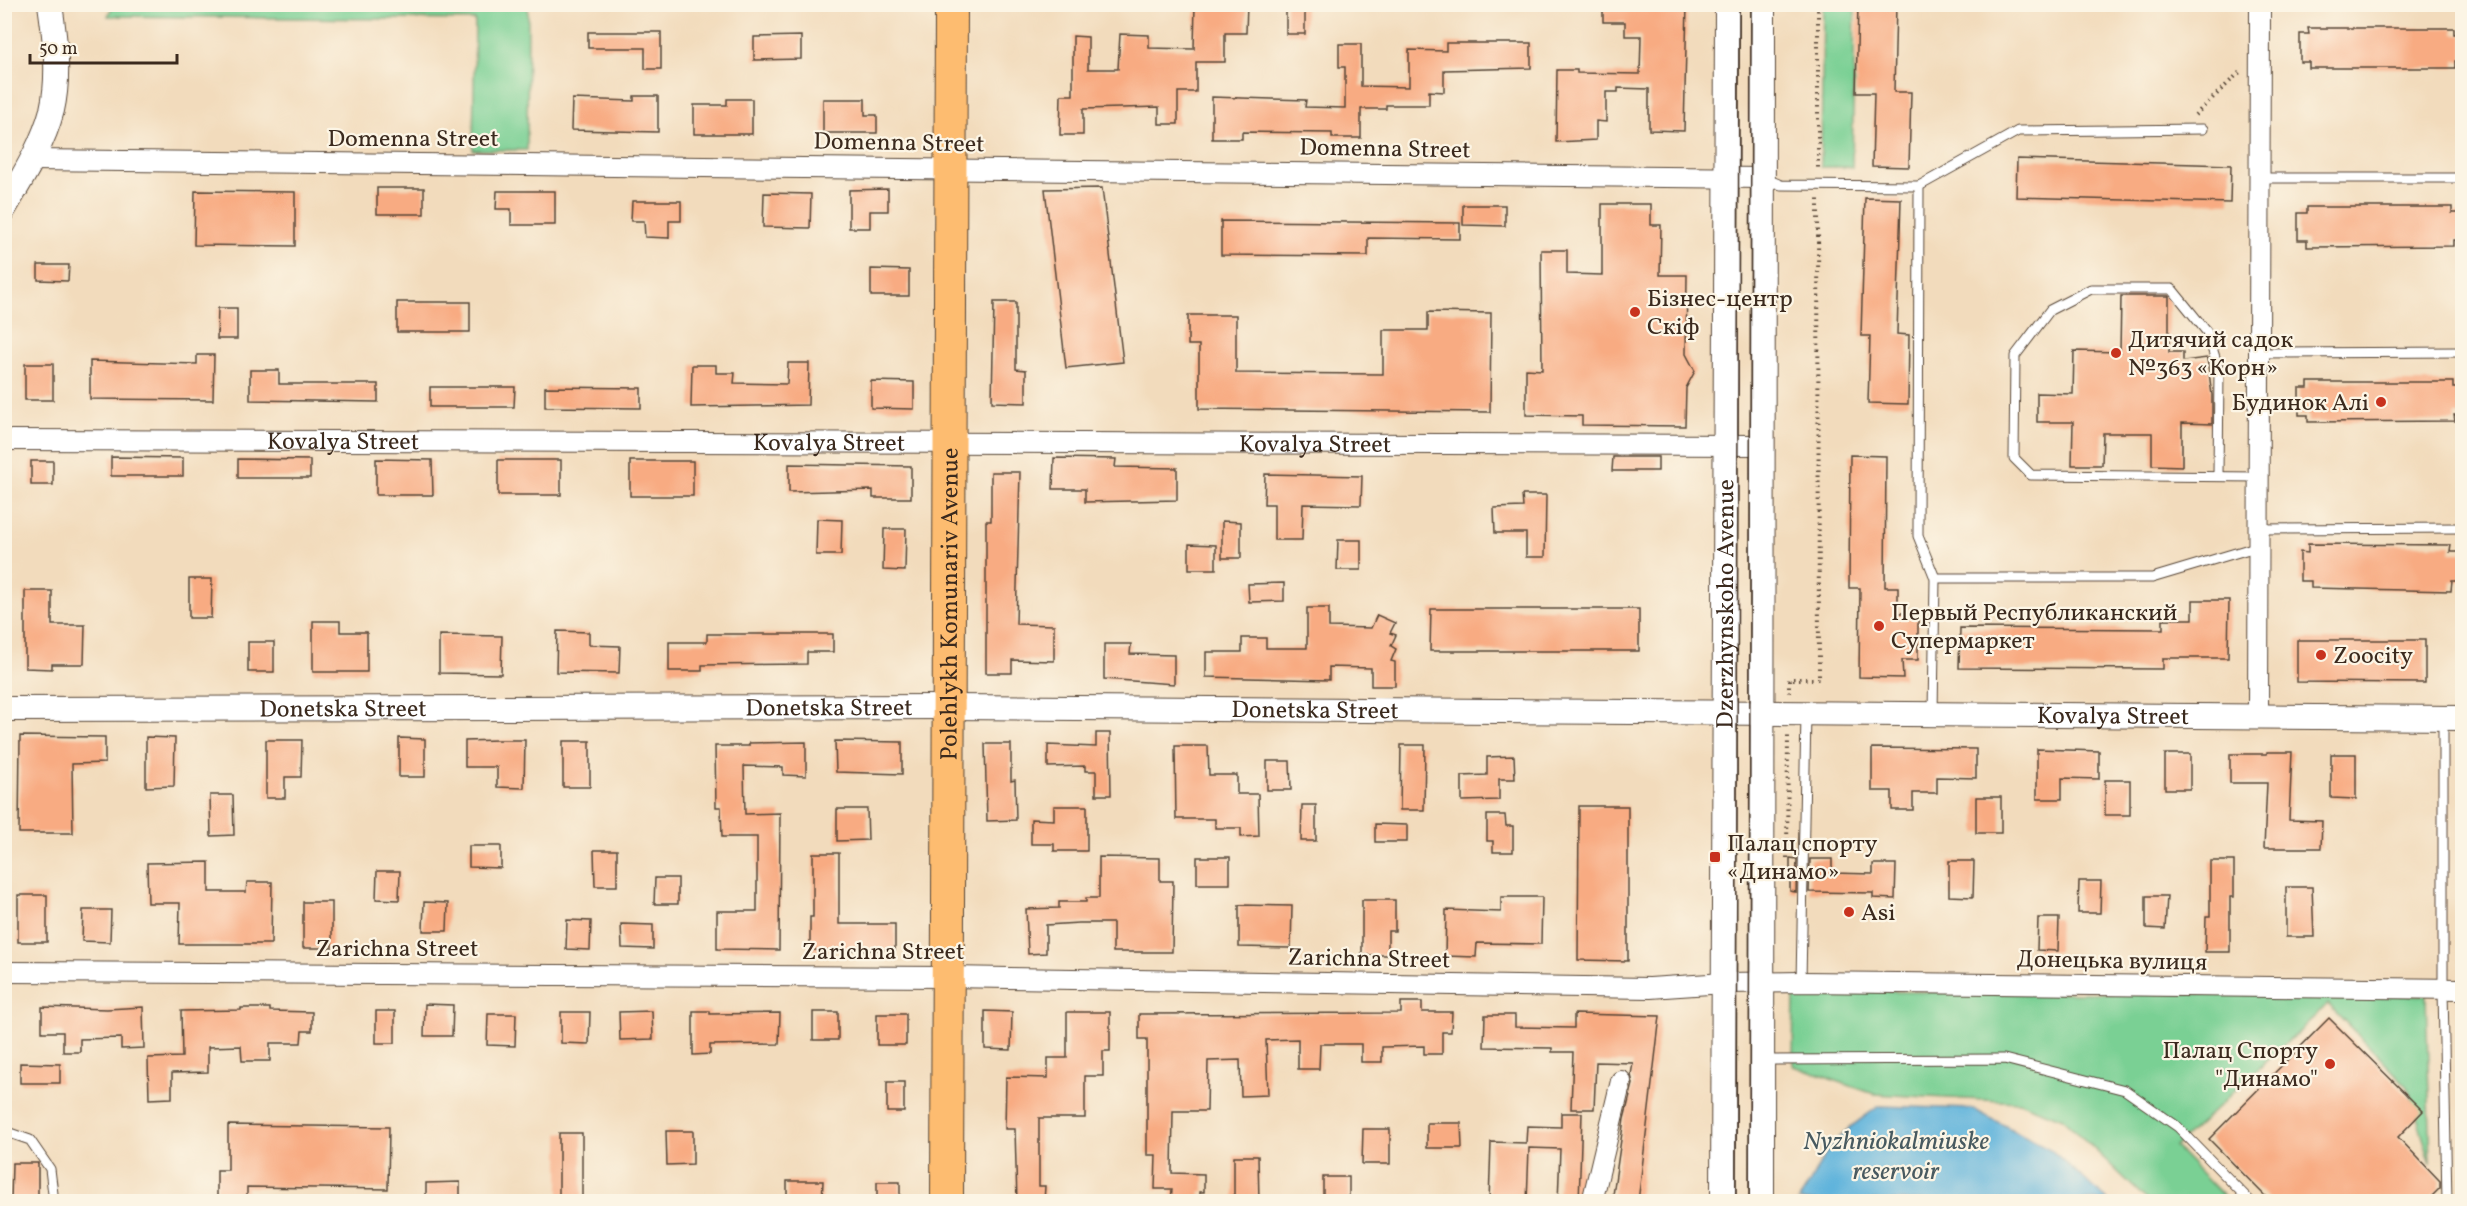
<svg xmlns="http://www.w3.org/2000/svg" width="2467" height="1206" font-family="Vollkorn,serif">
<rect width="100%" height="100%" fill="#fcf5e5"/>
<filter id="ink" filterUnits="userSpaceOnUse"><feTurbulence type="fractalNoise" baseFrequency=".0167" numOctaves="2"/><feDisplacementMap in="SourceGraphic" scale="12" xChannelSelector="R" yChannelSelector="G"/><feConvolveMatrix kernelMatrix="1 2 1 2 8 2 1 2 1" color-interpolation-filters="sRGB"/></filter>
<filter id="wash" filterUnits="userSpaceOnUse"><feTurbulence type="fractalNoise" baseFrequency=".008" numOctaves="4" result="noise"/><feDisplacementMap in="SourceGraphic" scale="24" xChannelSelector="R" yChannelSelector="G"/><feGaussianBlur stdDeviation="1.35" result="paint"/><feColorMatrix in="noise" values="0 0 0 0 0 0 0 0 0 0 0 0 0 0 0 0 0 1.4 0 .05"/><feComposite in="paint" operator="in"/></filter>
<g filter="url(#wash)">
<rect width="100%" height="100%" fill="#f2dbbc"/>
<g fill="#7ad094" stroke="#5a7d59" stroke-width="1.5">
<path d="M113,5H528L527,150H473L475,20L108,16Z"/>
<path d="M1823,5H1855L1852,167H1821Z"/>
<path d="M1794,991L2426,995L2431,1164L2408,1087L2328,1004L2175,1147L2228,1201H2148L2063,1119L2019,1102L1874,1094L1793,1066Z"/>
</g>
<path fill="#60b4dc" stroke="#4e6f7d" stroke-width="1.5" d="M1879,1106L1973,1109L2050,1149L2109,1201H1798C1811,1185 1817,1165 1829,1149C1841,1132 1862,1119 1879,1106Z"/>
<g id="blocks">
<g fill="#f8ab82">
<path d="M1195,4H1247L1246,33H1225V62H1196V92H1178V124H1159V107L1083,109V135H1060L1061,95H1073V36L1088,37V69H1118L1120,34L1149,35V48L1194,49Z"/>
<rect x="1286" y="4" width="19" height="30"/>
<path d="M1603,4H1687L1684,131L1649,130V89L1618,88V92H1606V122L1596,121V140L1556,142L1557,70H1577V73L1640,74L1641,36H1625V22H1603Z"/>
<path d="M1858,4H1896L1894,92H1911L1909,167L1872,166L1874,93H1856Z"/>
<path d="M2308,28H2454V34H2463V61H2455V68H2309V62H2300V34H2309Z"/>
<path d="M588,32H661V69H645V48H588Z"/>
<path d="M801,36V59L754,60V37Z"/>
<path d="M1446,43H1531V68L1444,70V92L1429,91V105H1386V109H1361V138H1332V133L1242,132V139H1212V97L1306,100L1305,107L1345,108V67H1339V44H1361V86L1409,87V50L1446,51Z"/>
<path d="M634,96H658V132L571,130L572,99L634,101Z"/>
<path d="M727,99H752V134H694V105H727Z"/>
<path d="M823,99H865V115H877V133H823Z"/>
<path d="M2017,159L2231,165L2230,203L2016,197Z"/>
<rect x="377" y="188" width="47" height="26"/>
<path d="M1102,188L1123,362L1066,368L1045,189Z"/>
<path d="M888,189V211H870V228H849V190Z"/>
<path d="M195,191L295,192V246L194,245Z"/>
<path d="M497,191H555V225H511V209H496Z"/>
<path d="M764,193L811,194L810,228L763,227Z"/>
<path d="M1865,198L1901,199L1897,334L1909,335L1908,404L1868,403L1870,336H1861Z"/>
<path d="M632,201H681V221H669V238L645,237L644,221H631Z"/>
<path d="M1602,204H1651V225H1661L1660,275H1687L1686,354L1695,371L1686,388L1685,426L1582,425V416L1526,415V369L1542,370L1541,250H1567V274L1602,275Z"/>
<path d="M1463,205H1505V226L1463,225Z"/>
<path d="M2307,207H2452V213H2463V240H2454V246L2307,247V240H2298V213H2307Z"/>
<path d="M1221,221L1460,223V239L1368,238V256L1221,255Z"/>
<path d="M38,265H69L68,281L38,280Z"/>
<path d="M871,269L909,270V296H871Z"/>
<path d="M2121,296H2169V352H2183V361L2207,358L2212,395V424L2182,423V466L2152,465V433H2103L2102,465H2072L2073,422H2037V393L2073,394L2074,351L2120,352Z"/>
<rect x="397" y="302" width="73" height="30"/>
<path d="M994,302H1016V369L1026,370V403L992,402Z"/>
<path d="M218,308H237V339H217Z"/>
<path d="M1428,312L1491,313L1490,412L1199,409V345H1188V315H1236V373L1383,374V330H1428Z"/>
<path d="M197,355H214L213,400L90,399V361L197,364Z"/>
<path d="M788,363H809L808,405L691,407L692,365H716V373H735L734,383L787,384Z"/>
<rect x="25" y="364" width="28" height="36"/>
<path d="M250,370H279V384H378V402L250,400Z"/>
<path d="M871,381L914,382V409L871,408Z"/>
<path d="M2308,382H2453V388H2463V415H2454L2455,421L2308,422V415H2299V388H2308Z"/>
<path d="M430,387H515L514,407H430Z"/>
<path d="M545,387L641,388V408L545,407Z"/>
<path d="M1850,455L1886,456L1885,587H1898V613H1918V660H1902L1903,678L1859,677L1860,588H1849Z"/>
<path d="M111,457L183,458V476H111Z"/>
<path d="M1613,457H1658V471H1612Z"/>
<path d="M1054,458L1116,459L1115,467L1177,468V500L1085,502V489H1053Z"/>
<path d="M238,459L310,460V478H238Z"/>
<path d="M376,459L432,460L433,495H376Z"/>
<rect x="498" y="460" width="63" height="35"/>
<rect x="31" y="461" width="22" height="24"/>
<rect x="630" y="461" width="63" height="35"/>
<path d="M789,464L911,466V498H873V490L789,492Z"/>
<path d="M991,472H1020L1016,624L1054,625V661L1012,660V673H986V521H991Z"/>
<path d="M1265,474L1362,476L1361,505L1303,504L1302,540H1274V504H1264Z"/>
<path d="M1522,495H1546L1545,557H1526V533H1495L1494,508L1523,507Z"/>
<path d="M817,519L842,520L841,555H816Z"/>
<path d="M1222,521L1241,522V558H1222Z"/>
<path d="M884,529H906L905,571L883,570Z"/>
<path d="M1338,540H1361V570H1337Z"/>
<path d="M1189,544L1216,545V569H1189Z"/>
<path d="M2308,544L2451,545L2450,552H2463V581H2452L2451,591L2311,588V581H2300V552L2308,553Z"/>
<path d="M189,579H212L211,618H189Z"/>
<path d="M1284,583V601L1249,602L1248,584Z"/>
<path d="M25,591H52V625H85L84,664H52V669L25,668Z"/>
<path d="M2193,600H2229L2228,658H2163V669L1959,668L1960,628L2163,629V619H2193Z"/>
<path d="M1307,608H1329V627L1371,628L1377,615L1395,623L1390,633L1396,635L1391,646L1396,649L1391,661L1395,662V686H1371V668L1329,667V680L1206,677V652H1242V638H1266V648H1307Z"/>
<path d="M1431,609H1639V651H1430Z"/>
<path d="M313,621H340V632H367V672H313Z"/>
<path d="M557,631L589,632V645L620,646L619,673L556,672Z"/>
<path d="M707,634H833V652H807V664L702,665V671H669V642H707Z"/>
<path d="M439,635L502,636L501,674L439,673Z"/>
<path d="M2297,640H2425V683L2297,682Z"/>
<rect x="248" y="642" width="26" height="30"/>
<path d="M1104,644H1131L1130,654L1174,655V684L1104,679Z"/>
<path d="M1096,733H1110L1111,795H1096V771H1085V766L1048,767V745L1096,747Z"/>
<path d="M20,736L105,737V763L72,764L73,833H19Z"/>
<path d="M146,737L175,738L174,786L146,787Z"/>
<path d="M399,738L425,739V777H399Z"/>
<path d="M266,740H302L301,777H285V798H266Z"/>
<path d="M498,740H525L524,788L497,787V767H465V741Z"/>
<rect x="563" y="741" width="27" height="46"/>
<path d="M835,741L902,742V774L836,772Z"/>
<path d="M806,742V776L783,775V767L744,766L745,814L780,813L779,950L717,949V911H757V837H722L721,807H716L715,746H749V743Z"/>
<path d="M985,744H1011V781L1015,780L1016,820L987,821Z"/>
<path d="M1401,745H1425L1424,810H1400Z"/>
<path d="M1175,746H1208L1209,775H1237V794H1258L1259,836L1241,837V828H1215V819H1176Z"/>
<path d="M1872,748L1976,749V778L1937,777V793H1913V810H1892V791H1872Z"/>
<path d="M2037,749L2099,751V779L2062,778V799H2037Z"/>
<path d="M2267,752H2292L2289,820L2322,821L2321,848H2264L2267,783H2230V754H2267Z"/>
<rect x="2165" y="754" width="25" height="35"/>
<path d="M2331,754H2356V799L2331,798Z"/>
<path d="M1514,756L1515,779H1499V800L1462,801V776L1487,775V757Z"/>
<path d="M1267,761H1290L1291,790H1267Z"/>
<rect x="2105" y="780" width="25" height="35"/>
<path d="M210,795H233L234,835L211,836Z"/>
<rect x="1976" y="797" width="25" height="36"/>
<path d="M1302,805H1316V841H1301Z"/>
<path d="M1054,806H1087V851H1054V844H1031V819L1054,820Z"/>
<path d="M1579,806H1628V961L1578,960Z"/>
<path d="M837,809H867L868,840L837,841Z"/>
<path d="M1487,815H1505L1506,826H1513V852H1493V841H1487Z"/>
<path d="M1375,824L1407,825V842H1375Z"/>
<path d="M469,846H501V868L469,867Z"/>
<path d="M594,850H617V886H595Z"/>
<path d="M813,853H839V924H895V950H810V917H813Z"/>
<path d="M1099,857L1160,858V881H1173L1172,952H1113V923H1079L1046,925V953L1028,954L1026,909L1059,908V902H1086V898H1099Z"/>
<rect x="1197" y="857" width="33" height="27"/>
<path d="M1790,858L1797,859L1796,892L1790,891Z"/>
<path d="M1810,859H1832V873L1873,874V864H1896L1895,899L1873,898V893L1809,892Z"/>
<path d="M1949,861H1974L1973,897L1949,896Z"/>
<path d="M2210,861H2234V897H2230V952H2205L2206,916H2210Z"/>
<path d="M209,862V892H246L247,882H272L271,944H179L180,903H148L147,863Z"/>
<path d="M377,871H400L399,900L376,899Z"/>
<path d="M655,878H678V904H654Z"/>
<path d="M2079,881H2101L2100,913H2078Z"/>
<path d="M2286,887H2312L2314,937H2286Z"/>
<rect x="18" y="895" width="29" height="47"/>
<path d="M2146,896H2167L2165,929L2146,928Z"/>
<path d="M1501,897H1542L1541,944L1477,943L1476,957L1445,956L1446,910L1501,912Z"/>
<path d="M1362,900H1395V931H1388V955H1362Z"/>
<rect x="303" y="902" width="29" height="46"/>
<path d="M424,902L448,903L447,931H423Z"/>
<path d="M1239,905L1292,906L1291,948L1239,947Z"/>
<path d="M83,910H111L110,942L82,941Z"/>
<path d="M2038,918H2059L2058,951L2037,950Z"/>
<path d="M567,920L591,921L590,950L566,949Z"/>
<path d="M621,924L653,925V949L622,948Z"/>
<path d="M1401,1002H1422V1012H1452L1451,1032H1442V1054H1424V1046L1382,1047V1062H1361V1044H1320L1319,1069H1298V1039L1266,1040L1268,1095L1241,1096L1240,1060L1208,1061L1207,1111H1173L1172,1173L1204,1174V1192H1200V1202H1171L1172,1189H1155L1156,1155H1147V1039H1139V1014L1401,1013Z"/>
<path d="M425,1004L453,1005L452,1036H424Z"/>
<path d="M42,1007L107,1009L143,1007L144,1048L121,1049V1038L80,1039V1052H63V1032H42Z"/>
<path d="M241,1008H270V1011L312,1012V1031H302L301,1043H270V1061H242L241,1046L208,1047V1072L172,1073V1098L149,1099L148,1058L182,1057L181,1011L241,1010Z"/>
<rect x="376" y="1011" width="19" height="32"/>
<path d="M652,1011L653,1039L620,1040L619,1012Z"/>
<path d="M693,1011H710V1014L780,1013L779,1044L710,1045V1054L693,1055Z"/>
<path d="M985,1011L1012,1012L1011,1050L985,1049Z"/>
<path d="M561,1012H590L589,1044L561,1043Z"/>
<rect x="813" y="1012" width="25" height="28"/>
<path d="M1067,1012H1110V1051H1103V1076H1085V1118H1039V1186H1045L1044,1202H1017L1015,1129H1005L1006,1077L1048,1078V1058H1067Z"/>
<path d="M488,1014H516L515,1046L487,1045Z"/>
<rect x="877" y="1014" width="29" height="31"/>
<path d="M1574,1014L1660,1016L1638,1202H1612L1624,1119L1633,1084L1631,1075L1633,1063L1596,1062L1594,1109H1571L1573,1052H1552V1048L1484,1047L1485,1015H1515V1027L1574,1028Z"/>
<path d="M2329,1018L2423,1111L2398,1137L2440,1181V1188L2426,1202H2271L2209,1139Z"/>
<path d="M20,1063L60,1064V1083H20Z"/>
<rect x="887" y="1082" width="17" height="30"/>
<path d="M1561,1113H1582L1579,1202H1558L1560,1149L1529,1148L1527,1202H1489L1491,1142L1526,1143L1527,1126L1561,1127Z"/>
<path d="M1427,1123H1461L1462,1148H1427Z"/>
<path d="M228,1125L389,1127L388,1189L247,1187V1202H217V1170H228Z"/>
<path d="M1363,1129H1390V1164H1362Z"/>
<path d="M666,1131H693V1164L667,1165Z"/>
<rect x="559" y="1133" width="23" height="69"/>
<path d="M1234,1156H1258L1259,1202H1234Z"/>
<path d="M12,1163H38V1202H11Z"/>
<rect x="1323" y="1177" width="26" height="25"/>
<path d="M787,1181H823L822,1202H787Z"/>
<path d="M460,1182V1202H426V1183Z"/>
<rect x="877" y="1182" width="23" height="20"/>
</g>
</g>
</g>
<g filter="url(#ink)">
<use href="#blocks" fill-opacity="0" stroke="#564536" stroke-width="1.5"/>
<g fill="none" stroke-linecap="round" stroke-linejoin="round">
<g stroke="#564536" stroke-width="11">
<g id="service">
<path d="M1764,178L1781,185L1919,186L1918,536L1935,578L1933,714"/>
<path d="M2259,178H2462"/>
<path d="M1919,186L2018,131L2203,129"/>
<path d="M2259,353L2462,352"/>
<path d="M2218,476L2219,370L2207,332L2172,289H2091L2050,310L2015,356L2014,458L2031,475L2259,477"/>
<path d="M2259,529L2462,528"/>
<path d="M1935,578H2152L2259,546"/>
<path d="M2443,718V989L2447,1202"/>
<path d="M1801,982L1806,714"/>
<path d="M1763,1060L2004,1059L2125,1090L2178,1127L2251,1202"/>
<path d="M4,1131L30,1140L50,1169L54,1202"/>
</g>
</g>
<g stroke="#564536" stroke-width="22">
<g id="minor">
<path d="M32,160L1764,178"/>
<path id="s1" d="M4,440L1762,445"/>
<path d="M2258,717L2260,4"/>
<path d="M4,972L948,977L1650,988L1724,983L1801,982L2462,989"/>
<path d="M1592,1202L1621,1081"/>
</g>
</g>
<g stroke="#564536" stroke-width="26">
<g id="tertiary">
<path d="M4,209C22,178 43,145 52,110C60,75 55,39 50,4"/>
<path id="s2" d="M4,709L947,707L2462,718"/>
<path id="s3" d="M1723,1202L1727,4"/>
<path d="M1762,1202L1763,4"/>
</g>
</g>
<g stroke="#564536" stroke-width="34">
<g id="primary">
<path id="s4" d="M947,1202L951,4"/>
</g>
</g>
<g stroke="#564536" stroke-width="4" stroke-dasharray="1.5 4.5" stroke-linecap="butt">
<path d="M1818,4V172"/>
<path d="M2195,115L2242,70"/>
<path d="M1789,693V679H1819L1818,197"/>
<path d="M1787,858L1788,734"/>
</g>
<use href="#service" stroke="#fff" stroke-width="9"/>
<use href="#minor" stroke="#fff" stroke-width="20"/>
<use href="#tertiary" stroke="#fff" stroke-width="24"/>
<use href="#primary" stroke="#fdbc6f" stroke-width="32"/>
<g stroke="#3b2a1e" stroke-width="1.5">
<path d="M1736,1202L1739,4"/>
<path d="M1749,1202L1751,4"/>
</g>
</g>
</g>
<g fill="#c8321e" stroke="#fcf5e5" stroke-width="2">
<circle cx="1635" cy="312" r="6"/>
<circle cx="2116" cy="353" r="6"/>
<circle cx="2381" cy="402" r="6"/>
<circle cx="1879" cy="626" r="6"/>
<circle cx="2321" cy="655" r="6"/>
<rect x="1709" y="851" width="12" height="12" rx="3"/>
<circle cx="1849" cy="912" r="6"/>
<circle cx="2330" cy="1064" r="6"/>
</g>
<g text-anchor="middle" stroke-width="4.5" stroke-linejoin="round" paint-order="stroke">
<g font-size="24" fill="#3b2a1e" stroke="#fcf5e5">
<text x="413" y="146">Domenna Street</text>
<text transform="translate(899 142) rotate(1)" y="8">Domenna Street</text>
<text transform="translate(1385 148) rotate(1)" y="8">Domenna Street</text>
<text dy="8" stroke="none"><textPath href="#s1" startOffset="339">Kovalya Street</textPath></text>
<text dy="8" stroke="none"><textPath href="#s1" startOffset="825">Kovalya Street</textPath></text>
<text dy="8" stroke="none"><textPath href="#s1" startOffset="1311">Kovalya Street</textPath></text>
<text dy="8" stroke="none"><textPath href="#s4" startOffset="598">Polehlykh Komunariv Avenue</textPath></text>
<text dy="8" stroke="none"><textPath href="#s3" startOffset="598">Dzerzhynskoho Avenue</textPath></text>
<text dy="8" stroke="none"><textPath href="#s2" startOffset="825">Donetska Street</textPath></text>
<text dy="8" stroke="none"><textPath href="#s2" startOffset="339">Donetska Street</textPath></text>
<text dy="8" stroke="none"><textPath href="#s2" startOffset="1311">Donetska Street</textPath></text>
<text dy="8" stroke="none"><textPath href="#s2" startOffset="2109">Kovalya Street</textPath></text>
<text x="397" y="956">Zarichna Street</text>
<text x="883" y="959">Zarichna Street</text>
<text transform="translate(1369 958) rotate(1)" y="8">Zarichna Street</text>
<text transform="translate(2112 960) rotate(1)" y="8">Донецька вулиця</text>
</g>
<g font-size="24" fill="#3b2a1e" stroke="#fcf5e5" text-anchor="start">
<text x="1647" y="306">Бізнес-центр<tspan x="1647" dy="28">Скіф</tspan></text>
<text x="2128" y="347">Дитячий садок<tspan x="2128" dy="28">№363 «Корн»</tspan></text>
<text x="2369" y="410" text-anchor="end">Будинок Алі</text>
<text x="1891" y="620">Первый Республиканский<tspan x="1891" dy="28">Супермаркет</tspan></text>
<text x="2333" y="663">Zoocity</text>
<text x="1727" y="851">Палац спорту<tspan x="1727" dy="28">«Динамо»</tspan></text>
<text x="1861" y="920">Asi</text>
<text x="2318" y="1058" text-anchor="end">Палац Спорту<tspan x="2318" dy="28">"Динамо"</tspan></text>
</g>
<g font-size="26" font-style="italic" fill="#485a60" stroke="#fcf5e5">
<text x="1896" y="1149">Nyzhniokalmiuske<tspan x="1896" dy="30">reservoir</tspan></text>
</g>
</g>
<rect width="2467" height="1206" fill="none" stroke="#fcf5e5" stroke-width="24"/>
<path d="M30 54v9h147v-9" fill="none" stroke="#3b2a1e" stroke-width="3"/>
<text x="39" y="54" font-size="18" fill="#3b2a1e" stroke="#fcf5e5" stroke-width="4.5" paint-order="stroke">50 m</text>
</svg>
